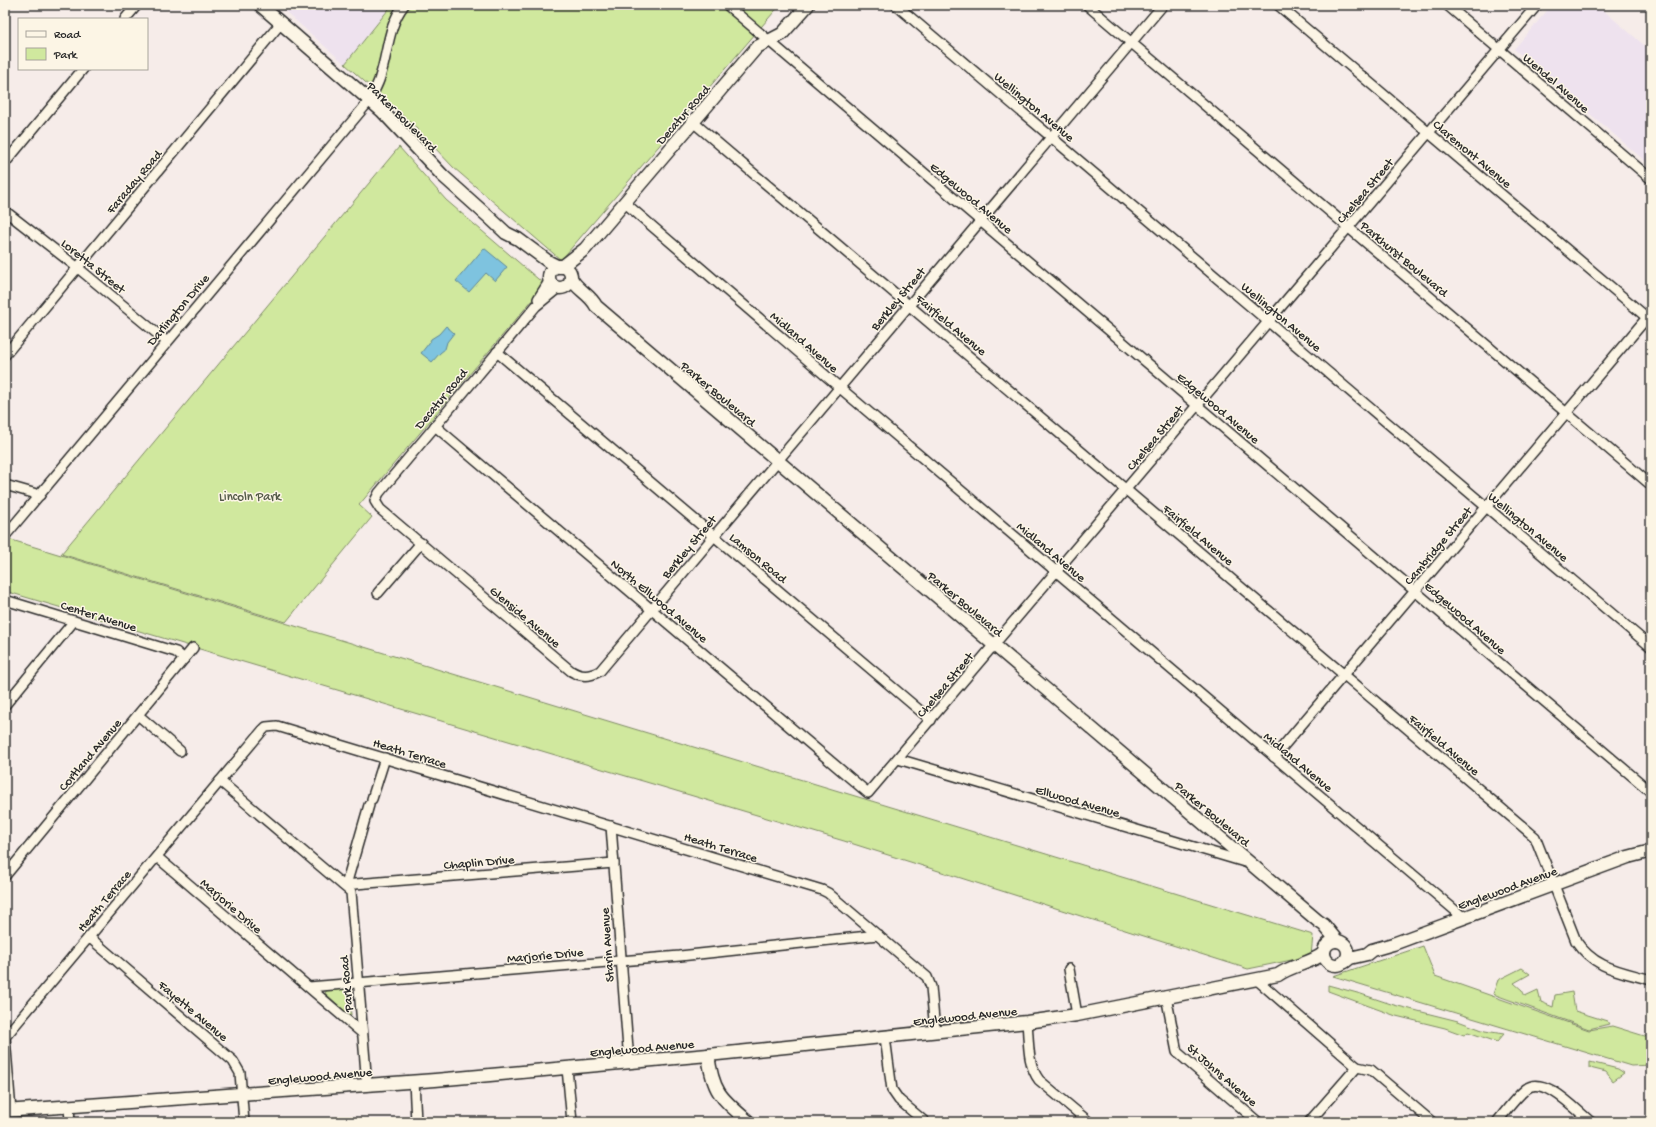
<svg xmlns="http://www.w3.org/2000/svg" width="1656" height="1127" font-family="'Gochi Hand',sans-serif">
<rect width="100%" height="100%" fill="#f6ece9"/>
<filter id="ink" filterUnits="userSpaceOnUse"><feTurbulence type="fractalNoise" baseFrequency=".025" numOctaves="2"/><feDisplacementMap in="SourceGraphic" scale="8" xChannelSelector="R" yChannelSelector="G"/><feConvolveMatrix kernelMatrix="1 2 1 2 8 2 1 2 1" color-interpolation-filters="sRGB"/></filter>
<g filter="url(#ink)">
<g fill="#eee2ee">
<path d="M278,5H392L345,64Z"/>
<path d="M1552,5H1597L1651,51V166L1514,49Z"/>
</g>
<g fill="#d0e89e" stroke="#7e8a64">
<path d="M392,5H780L561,260L454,168L413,125L345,64Z"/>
<path d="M399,147L446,200L545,285L359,505L372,517L286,622L61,554Z"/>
<path d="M5,538L1313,935L1311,956L1248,969L844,841L5,591Z"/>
<path d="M1423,946L1435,976L1589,1030L1612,1026L1651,1038V1065L1631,1066L1333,976Z"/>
<path d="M1522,968L1530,974L1514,983L1522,990L1525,996L1538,990L1541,1002L1553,1007L1555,995L1572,992L1575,1011L1607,1021L1609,1024L1589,1029L1493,994L1498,980Z"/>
<path d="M1328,985L1361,994L1394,1005L1458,1021L1485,1031L1504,1034L1497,1042L1468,1032L1464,1035L1445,1028L1396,1016L1328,991Z"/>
<path d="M349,989L351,1015L348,1014L325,993L327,990Z"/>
<path d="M1590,1062L1618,1069L1624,1073L1613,1081L1606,1072L1590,1068Z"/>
</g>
<g fill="#7ec3df" stroke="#5d8697">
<path d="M484,248L507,267L495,281L486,273L469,292L456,281Z"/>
<path d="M446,326L454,333L447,342L445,349L440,353L432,362L421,353L429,343L431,339L439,334Z"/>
</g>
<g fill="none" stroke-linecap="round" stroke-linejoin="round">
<g stroke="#2b2b2b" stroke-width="12">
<g id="street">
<path d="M727,5L1651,792"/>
<path d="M896,5L1651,647"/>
<path d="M1087,5L1651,485"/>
<path d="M1278,5L1651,321"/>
<path d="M1447,5L1651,179"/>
<path d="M125,19L137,5"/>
<path d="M693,122L1535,837L1576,941C1595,969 1620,971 1651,980"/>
<path d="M5,163L83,69"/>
<path d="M624,202L839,387L1464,918"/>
<path d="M5,211L78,268L166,341"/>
<path d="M558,288L536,306L379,493L375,501L380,509L571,671C581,677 589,677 600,671L1163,5"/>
<path d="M538,299L550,280"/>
<path d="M497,352L931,720"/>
<path d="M5,355L281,23"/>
<path d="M435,426L868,793L1537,5"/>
<path d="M5,485L40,495"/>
<path d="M5,536L370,100C373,92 378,85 380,77C388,53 388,25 404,5"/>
<path d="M378,593L421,543"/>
<path d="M5,600L176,652L184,659"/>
<path d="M5,705L74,621"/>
<path d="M138,715L180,751"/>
<path d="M1274,757L1651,313"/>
<path d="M898,759L1248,863"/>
<path d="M220,781L351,892L367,1085"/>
<path d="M372,799L385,758"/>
<path d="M611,826L629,1062"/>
<path d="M157,857L362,1033"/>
<path d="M5,876L193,648"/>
<path d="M343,885L614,863"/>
<path d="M346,885L369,805"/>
<path d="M89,937L233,1061L240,1073L244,1122"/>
<path d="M1069,969L1077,1015"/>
<path d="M1256,979L1357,1067L1371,1070L1432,1122"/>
<path d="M309,987L680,956L878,935"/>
<path d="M1166,996L1177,1052L1258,1122"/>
<path d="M1027,1022C1029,1042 1027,1064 1039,1080L1089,1122"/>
<path d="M885,1037L892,1090L899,1100L925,1122"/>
<path d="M567,1068L572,1122"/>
<path d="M414,1081L416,1122"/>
<path d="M69,1106L70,1122"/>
<path d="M11,1111L5,1037L262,731L266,727L277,726L822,890L828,893L927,977L931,987L935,1031"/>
<path d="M1309,1122L1357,1067"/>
<path d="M1497,1122C1506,1111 1515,1098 1526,1089C1544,1074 1577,1111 1591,1122"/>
</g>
</g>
<g stroke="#2b2b2b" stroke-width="15">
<g id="secondary">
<path d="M260,5L382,111L443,176L491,219L506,233L518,239L549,262L559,267"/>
<circle cx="560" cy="277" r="11"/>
<path d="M562,267L585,249L757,47L782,34L808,5"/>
<path d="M571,278C577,290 590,294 596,306L1318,921L1324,925L1337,941"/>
<circle cx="1336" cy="953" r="12"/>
<path d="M1345,962L1350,958L1367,954L1372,950L1393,944L1628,857L1651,851"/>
<path d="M708,1055C713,1093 721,1098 749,1122"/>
<path d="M5,1111L435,1080L708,1055L1027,1022L1077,1015L1278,975C1292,965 1310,964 1324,953"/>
</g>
</g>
<use href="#street" stroke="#fcf5e5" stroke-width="9"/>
<use href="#secondary" stroke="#fcf5e5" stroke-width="12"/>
</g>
</g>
<g text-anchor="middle" stroke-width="3" stroke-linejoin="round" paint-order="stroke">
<g font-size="13" fill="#2b2b2b" stroke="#fcf5e5">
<text transform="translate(1557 82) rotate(41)" y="5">Wendel Avenue</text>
<text transform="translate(1035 106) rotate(40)" y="5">Wellington Avenue</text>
<text transform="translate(682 114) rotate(-49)" y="5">Decatur Road</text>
<text transform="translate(403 116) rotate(45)" y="5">Parker Boulevard</text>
<text transform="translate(1473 153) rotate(40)" y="5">Claremont Avenue</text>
<text transform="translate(133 181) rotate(-50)" y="5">Faraday Road</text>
<text transform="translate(1364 190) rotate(-50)" y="5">Chelsea Street</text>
<text transform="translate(972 197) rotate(40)" y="5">Edgewood Avenue</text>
<text transform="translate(1405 258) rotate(40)" y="5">Parkhurst Boulevard</text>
<text transform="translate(94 265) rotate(39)" y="5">Loretta Street</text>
<text transform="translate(897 298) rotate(-50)" y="5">Berkley Street</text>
<text transform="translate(177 309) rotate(-50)" y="5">Darlington Drive</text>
<text transform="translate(1282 316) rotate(40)" y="5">Wellington Avenue</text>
<text transform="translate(952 324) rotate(40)" y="5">Fairfield Avenue</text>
<text transform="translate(805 341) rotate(41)" y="5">Midland Avenue</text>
<text transform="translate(719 393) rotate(40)" y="5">Parker Boulevard</text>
<text transform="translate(440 398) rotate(-50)" y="5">Decatur Road</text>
<text transform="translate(1219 407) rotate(40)" y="5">Edgewood Avenue</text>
<text transform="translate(1154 437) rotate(-50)" y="5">Chelsea Street</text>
<text transform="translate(1529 526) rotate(40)" y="5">Wellington Avenue</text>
<text transform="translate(1199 534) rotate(40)" y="5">Fairfield Avenue</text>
<text transform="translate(1437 545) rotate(-50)" y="5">Cambridge Street</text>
<text transform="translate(688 546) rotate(-50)" y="5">Berkley Street</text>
<text transform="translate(1052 551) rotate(40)" y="5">Midland Avenue</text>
<text transform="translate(759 557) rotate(40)" y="5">Lamson Road</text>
<text transform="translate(660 600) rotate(40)" y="5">North Ellwood Avenue</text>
<text transform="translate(966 603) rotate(40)" y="5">Parker Boulevard</text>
<text transform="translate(99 615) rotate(17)" y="5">Center Avenue</text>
<text transform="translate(526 616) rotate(40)" y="5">Glenside Avenue</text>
<text transform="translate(1466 617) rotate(41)" y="5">Edgewood Avenue</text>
<text transform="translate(944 684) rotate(-50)" y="5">Chelsea Street</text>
<text transform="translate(1445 744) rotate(40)" y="5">Fairfield Avenue</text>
<text transform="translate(410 752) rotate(17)" y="5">Heath Terrace</text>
<text transform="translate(89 754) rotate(-50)" y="5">Cortland Avenue</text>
<text transform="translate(1299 761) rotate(40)" y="5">Midland Avenue</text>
<text transform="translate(1078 800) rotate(16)" y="5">Ellwood Avenue</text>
<text transform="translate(1213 813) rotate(40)" y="5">Parker Boulevard</text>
<text transform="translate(721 846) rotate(17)" y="5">Heath Terrace</text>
<text transform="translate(479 861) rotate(-5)" y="5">Chaplin Drive</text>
<text transform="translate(1507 887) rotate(-20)" y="5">Englewood Avenue</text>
<text transform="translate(103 900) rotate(-50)" y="5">Heath Terrace</text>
<text transform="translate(232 905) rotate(41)" y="5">Marjorie Drive</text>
<text transform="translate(606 945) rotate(-94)" y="5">Starin Avenue</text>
<text transform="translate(545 954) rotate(-5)" y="5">Marjorie Drive</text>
<text transform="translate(345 984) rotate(-95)" y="5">Park Road</text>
<text transform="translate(194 1010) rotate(40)" y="5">Fayette Avenue</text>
<text transform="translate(965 1015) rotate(-6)" y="5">Englewood Avenue</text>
<text transform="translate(642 1047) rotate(-5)" y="5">Englewood Avenue</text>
<text transform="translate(1223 1074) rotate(41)" y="5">St Johns Avenue</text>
<text transform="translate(320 1075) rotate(-5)" y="5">Englewood Avenue</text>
</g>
<g font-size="13" fill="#545a48" stroke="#fcf5e5">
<text x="250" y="500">Lincoln Park</text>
</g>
</g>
<rect width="1656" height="1127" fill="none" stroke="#fcf5e5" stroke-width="20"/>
<rect x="10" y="10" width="1636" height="1107" fill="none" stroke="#2b2b2b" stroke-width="1.5" filter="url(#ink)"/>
<rect x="18" y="18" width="130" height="52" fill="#fcf5e5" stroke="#a8a49b"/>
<rect x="26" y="31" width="20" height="6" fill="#fcf5e5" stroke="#a8a49b"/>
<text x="54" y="38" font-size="12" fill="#2b2b2b">Road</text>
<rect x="26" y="48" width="20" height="12" fill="#d0e89e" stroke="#a8a49b"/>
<text x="54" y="58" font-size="12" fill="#2b2b2b">Park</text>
</svg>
